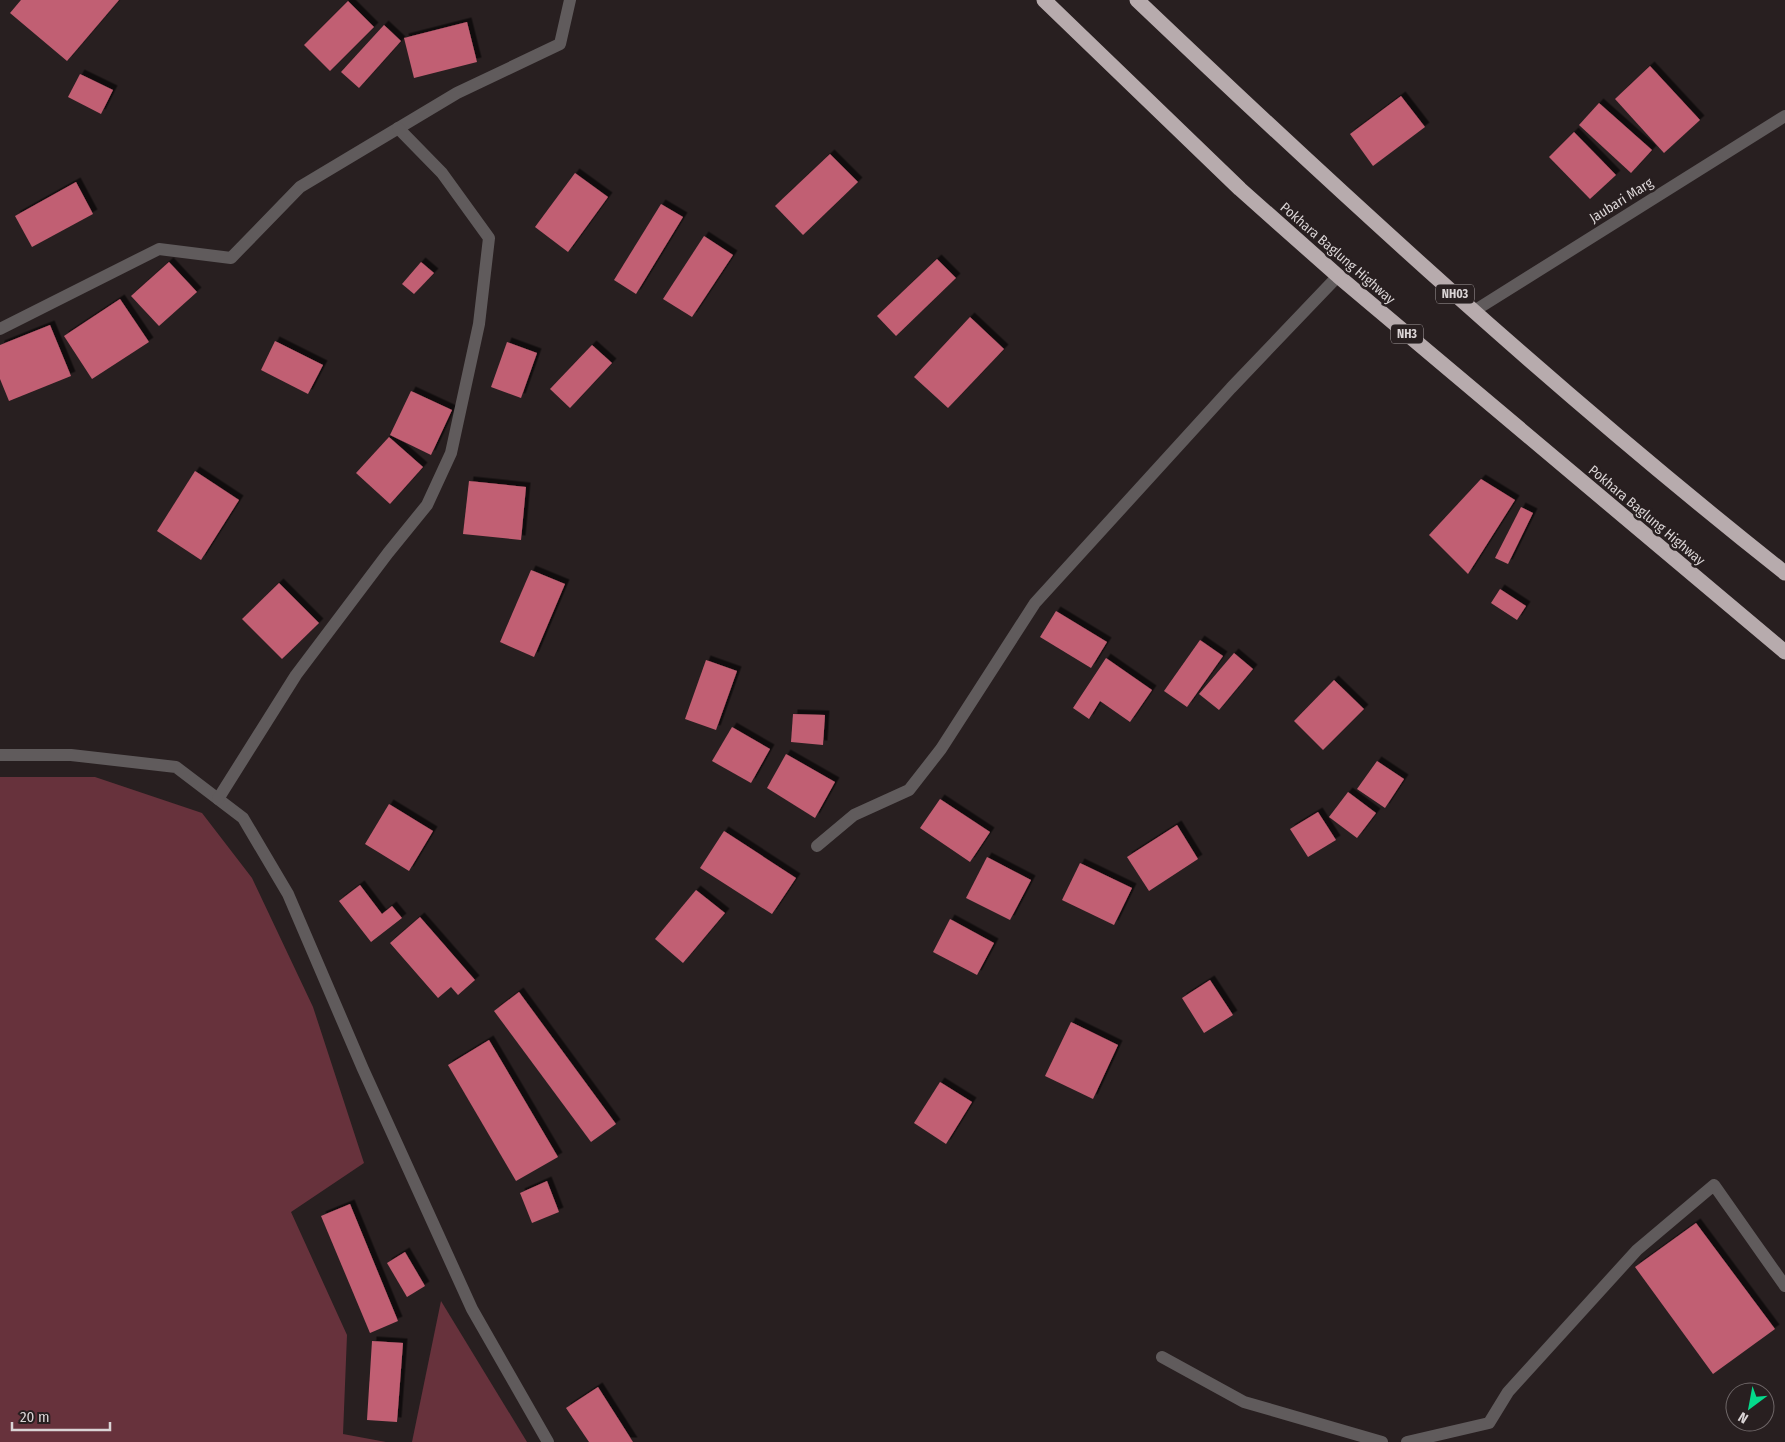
<svg xmlns="http://www.w3.org/2000/svg" width="1785" height="1442" font-family="'Fira Sans Condensed',sans-serif">
<defs>
<filter id="shadow"><feDropShadow dx="4.5" dy="-4.5" stdDeviation="0" flood-color="#0009"/></filter>
</defs>
<rect width="100%" height="100%" fill="#281f20"/>
<g fill="#67323c">
<path d="M0,777H95L202,813L252,878L313,1007L364,1163L291,1212L347,1335L343,1434L386,1442H0Z"/>
<path d="M441,1301L527,1442H412Z"/>
</g>
<g fill="#c15f73" filter="url(#shadow)">
<path d="M21,0H119L67,61L10,13Z"/>
<path d="M348,1L374,27L330,71L304,45Z"/>
<path d="M467,22L477,62L414,78L404,38Z"/>
<path d="M384,25L401,41L359,88L341,72Z"/>
<path d="M1650,66L1700,120L1664,153L1615,99Z"/>
<path d="M80,74L113,90L101,114L68,97Z"/>
<path d="M1401,96L1425,127L1373,166L1350,134Z"/>
<path d="M1599,103L1652,150L1631,173L1579,125Z"/>
<path d="M1574,132L1616,175L1590,199L1549,157Z"/>
<path d="M830,154L858,182L803,235L775,206Z"/>
<path d="M575,173L608,197L568,252L535,227Z"/>
<path d="M76,182L93,214L32,247L15,216Z"/>
<path d="M661,204L683,217L636,294L614,280Z"/>
<path d="M704,236L733,255L692,317L663,299Z"/>
<path d="M937,259L956,278L896,336L877,316Z"/>
<path d="M169,262L197,292L159,326L131,296Z"/>
<path d="M421,262L434,273L414,294L402,284Z"/>
<path d="M120,299L149,342L92,379L64,336Z"/>
<path d="M970,317L1004,349L948,408L914,377Z"/>
<path d="M50,325L71,376L9,401L0,379V345Z"/>
<path d="M275,341L323,365L308,394L261,370Z"/>
<path d="M507,342L537,353L521,398L491,387Z"/>
<path d="M592,345L612,363L570,408L550,389Z"/>
<path d="M411,391L452,410L431,455L390,435Z"/>
<path d="M389,437L423,467L390,504L356,473Z"/>
<path d="M195,471L239,500L201,560L157,531Z"/>
<path d="M1481,479L1515,500L1468,574L1429,535Z"/>
<path d="M469,481L526,487L521,540L463,534Z"/>
<path d="M1521,507L1533,513L1508,564L1495,558Z"/>
<path d="M531,570L565,584L534,657L500,642Z"/>
<path d="M279,583L319,623L282,659L242,619Z"/>
<path d="M1500,589L1526,606L1517,620L1491,603Z"/>
<path d="M1056,611L1107,642L1091,668L1040,637Z"/>
<path d="M1200,640L1223,656L1187,707L1164,691Z"/>
<path d="M1234,653L1253,669L1219,710L1199,694Z"/>
<path d="M1106,658L1152,690L1130,722L1100,701L1089,719L1073,708Z"/>
<path d="M706,660L737,671L716,730L685,719Z"/>
<path d="M1334,680L1364,709L1323,750L1294,721Z"/>
<path d="M793,714L825,715L823,745L791,742Z"/>
<path d="M732,727L770,749L751,783L712,761Z"/>
<path d="M786,754L835,782L815,818L767,788Z"/>
<path d="M1377,761L1404,779L1385,808L1357,789Z"/>
<path d="M1348,792L1376,813L1357,838L1329,817Z"/>
<path d="M940,799L990,832L970,862L920,828Z"/>
<path d="M389,804L433,831L409,871L365,844Z"/>
<path d="M1318,812L1336,840L1308,857L1290,829Z"/>
<path d="M1177,825L1198,859L1149,891L1127,857Z"/>
<path d="M724,831L796,878L772,914L700,868Z"/>
<path d="M987,857L1031,880L1010,920L966,898Z"/>
<path d="M1080,863L1132,888L1114,925L1062,900Z"/>
<path d="M360,885L382,914L392,906L402,918L371,942L339,901Z"/>
<path d="M696,890L725,913L683,963L655,939Z"/>
<path d="M420,917L475,980L458,995L451,987L438,998L390,943Z"/>
<path d="M950,919L994,943L977,975L933,952Z"/>
<path d="M1210,980L1233,1015L1204,1033L1182,998Z"/>
<path d="M519,992L616,1124L591,1142L494,1011Z"/>
<path d="M1071,1022L1118,1045L1093,1099L1045,1076Z"/>
<path d="M489,1040L558,1157L516,1181L448,1065Z"/>
<path d="M940,1082L972,1102L946,1144L914,1123Z"/>
<path d="M547,1181L559,1212L532,1223L520,1193Z"/>
<path d="M350,1204L398,1321L370,1333L321,1216Z"/>
<path d="M1696,1223L1775,1329L1713,1374L1635,1267Z"/>
<path d="M405,1252L425,1286L407,1297L387,1263Z"/>
<path d="M372,1341L403,1343L397,1422L367,1420Z"/>
<path d="M598,1387L633,1442H589L566,1408Z"/>
</g>
<g fill="none" stroke-linecap="round" stroke-linejoin="round">
<g stroke="#605b5c" stroke-width="12">
<path d="M1474,311L1785,116"/>
<path d="M0,329L159,249L231,258L300,187L457,93L560,44L570,0"/>
<path d="M0,755H71L176,767L243,818L288,894L363,1069L472,1309L548,1442"/>
<path d="M218,799L296,675L388,553L427,505L451,453L479,324L489,238L442,173L398,128"/>
<path d="M817,846L854,815L909,790L941,749L1035,603L1231,388L1338,276"/>
<path d="M1162,1357L1244,1402L1382,1442"/>
<path d="M1407,1442L1489,1423L1508,1392L1637,1250L1714,1185L1785,1286"/>
</g>
<g stroke="#b7abad" stroke-width="15">
<path d="M1044,0L1240,189L1338,276L1785,652"/>
<path d="M1137,0C1346,199 1559,394 1785,573"/>
</g>
</g>
<g text-anchor="middle" stroke-width="5" stroke-linejoin="round" paint-order="stroke">
<g fill="#281f20" stroke="#a59e9f" stroke-width="1">
<rect x="1436" y="284.5" width="38" height="19" rx="4"/>
<rect x="1391" y="324.5" width="32" height="19" rx="4"/>
</g>
<g font-size="12" font-weight="bold" fill="#dad4d5">
<text x="1455" y="298">NH03</text>
<text x="1407" y="338">NH3</text>
</g>
<g font-size="14" fill="#dad4d5" stroke="#281f20">
<text transform="translate(1621 200) rotate(-32)" y="5">Jaubari Marg</text>
<text transform="translate(1338 253) rotate(41)" y="5">Pokhara Baglung Highway</text>
<text transform="translate(1647 515) rotate(40)" y="5">Pokhara Baglung Highway</text>
</g>
</g>
<g transform="translate(1750 1407) rotate(212)"><circle r="24" fill="#281f20" stroke="#6f6768"/>
<path d="M0-4L9 19L0 12L-9 19Z" fill="#04d98b"/>
<text y="-8" font-size="14" font-weight="bold" text-anchor="middle" fill="#dad4d5">N</text>
</g>
<path d="M12 1422v8h98v-8" fill="none" stroke="#dad4d5" stroke-width="2.5"/>
<text x="20" y="1422" font-size="15" fill="#dad4d5" stroke="#281f20" stroke-width="4" paint-order="stroke">20 m</text>
</svg>
